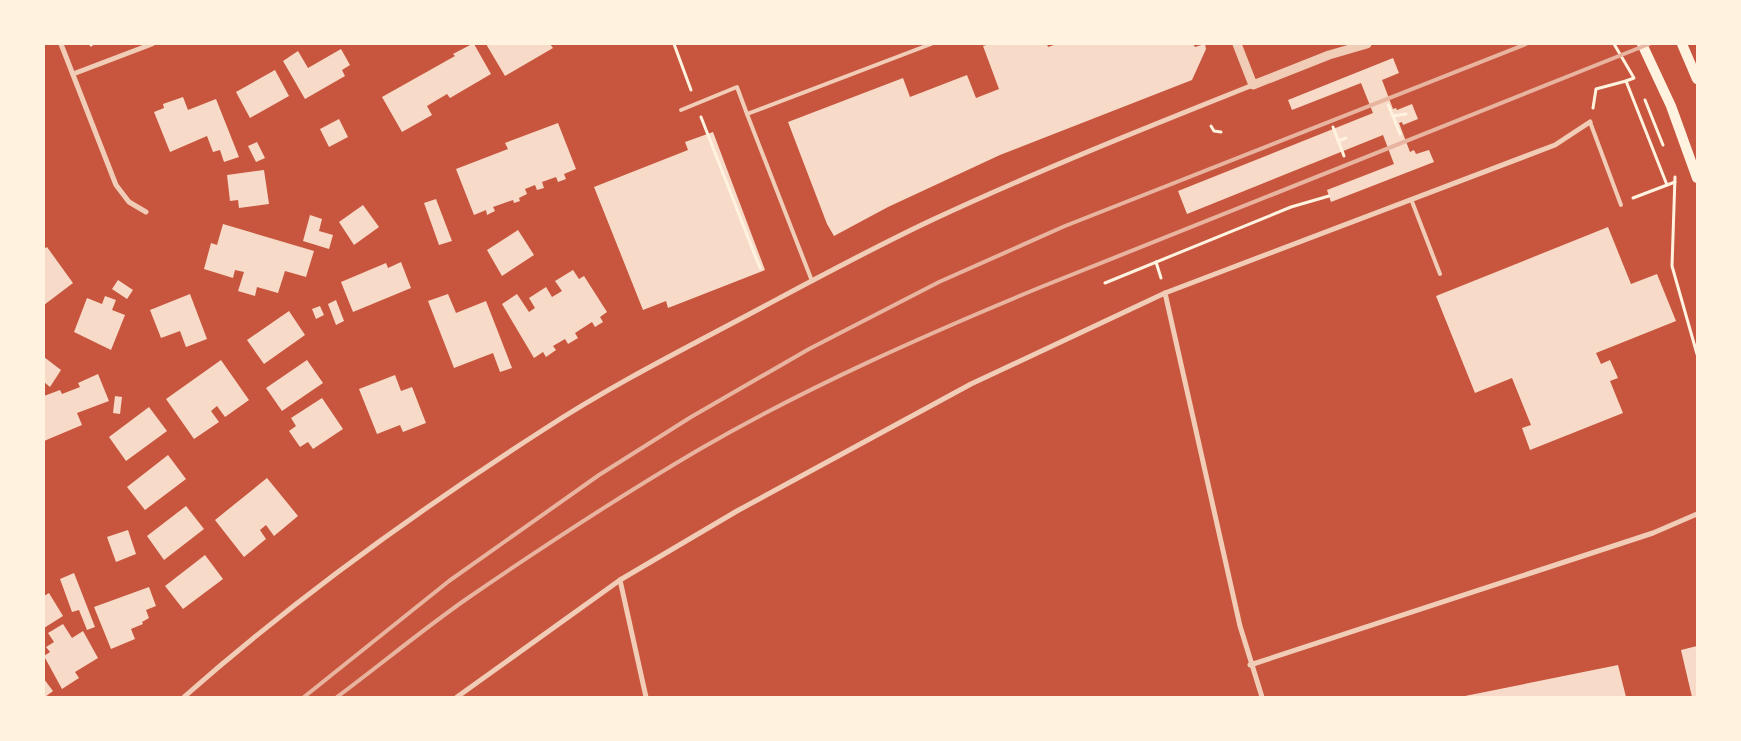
<svg xmlns="http://www.w3.org/2000/svg" width="1741" height="741" font-family="'Varela Round',sans-serif">
<rect width="100%" height="100%" fill="#c8553d"/>
<g fill="#f7dbc8">
<path d="M472,44H474L491,74L450,98L447,94L427,106L432,115L402,132L382,97L455,56L453,54Z"/>
<path d="M486,44H550L553,48L505,76Z"/>
<path d="M990,44H1047L1048,47L1057,44H1193L1195,47L1205,44L1206,49L1192,80L1000,155L888,207L834,236L827,224L788,122L903,78L910,97L967,75L976,98L999,89L983,46Z"/>
<path d="M341,49L350,65L342,70L345,76L305,99L283,61L298,51L308,68Z"/>
<path d="M1393,58L1399,73L1382,80L1393,109L1396,108L1397,110L1412,104L1418,119L1403,125L1402,122L1399,123L1410,152L1414,150L1416,154L1429,150L1434,162L1331,202L1327,190L1394,164L1383,135L1187,214L1178,191L1373,113L1361,83L1292,110L1288,100Z"/>
<path d="M275,70L289,96L250,118L236,92Z"/>
<path d="M183,97L188,110L216,99L239,157L224,162L220,150L213,152L207,136L170,152L154,112L164,108L163,104Z"/>
<path d="M339,119L348,137L329,147L320,129Z"/>
<path d="M558,123L576,169L564,174L566,179L558,182L556,177L542,182L544,188L537,190L535,185L525,189L527,194L519,198L520,201L514,203L513,200L493,207L495,211L487,215L486,210L474,215L456,169L508,149L505,143Z"/>
<path d="M713,132L765,270L668,308L666,301L643,310L594,187L688,150L685,142Z"/>
<path d="M257,142L265,158L256,162L248,146Z"/>
<path d="M264,170L269,204L239,208L238,200L230,201L227,175Z"/>
<path d="M436,199L452,241L439,245L424,203Z"/>
<path d="M363,205L379,227L354,245L339,222Z"/>
<path d="M310,215L322,219L319,231L333,235L329,249L303,241Z"/>
<path d="M223,224L314,251L306,277L285,271L278,293L257,287L255,296L238,291L244,272L235,270L233,278L204,269L211,243L217,245Z"/>
<path d="M1608,227L1631,284L1657,274L1676,321L1596,353L1601,364L1610,360L1618,378L1610,381L1623,413L1530,450L1522,428L1531,425L1512,378L1475,393L1436,296Z"/>
<path d="M518,230L534,255L502,276L487,250Z"/>
<path d="M47,247L73,283L44,305V249Z"/>
<path d="M401,262L411,288L353,312L341,282L386,263L388,268Z"/>
<path d="M573,270L579,279L584,276L607,312L600,317L603,322L595,327L592,322L575,333L578,338L568,344L565,339L553,346L556,350L546,357L543,352L534,358L502,304L517,294L529,312L535,308L529,298L546,287L552,297L562,291L555,281Z"/>
<path d="M118,280L133,290L127,299L112,289Z"/>
<path d="M190,294L207,339L186,347L180,331L161,338L150,310Z"/>
<path d="M448,294L456,313L486,301L512,368L500,372L493,353L454,368L428,301Z"/>
<path d="M105,296L116,300L112,310L125,315L111,350L74,332L87,298L102,304Z"/>
<path d="M336,300L344,321L336,325L328,304Z"/>
<path d="M320,306L324,315L316,319L312,309Z"/>
<path d="M289,311L305,335L264,364L247,340Z"/>
<path d="M44,357L61,370L50,387L44,382Z"/>
<path d="M221,360L249,400L225,417L217,406L211,411L219,422L194,439L166,399Z"/>
<path d="M307,360L323,383L282,411L266,388Z"/>
<path d="M98,374L109,401L77,413L82,425L44,441V396L60,390L62,394L80,387L78,383Z"/>
<path d="M395,375L401,391L412,387L426,423L403,432L400,425L377,434L359,389Z"/>
<path d="M115,396L122,397L120,414L113,413Z"/>
<path d="M322,398L343,429L313,449L308,442L300,447L289,431L296,426L291,418Z"/>
<path d="M149,407L167,431L126,461L109,437Z"/>
<path d="M168,455L186,479L145,510L127,487Z"/>
<path d="M267,478L298,516L274,536L266,525L260,530L266,539L244,557L215,520Z"/>
<path d="M186,506L204,529L164,560L147,536Z"/>
<path d="M128,530L136,554L116,562L107,537Z"/>
<path d="M205,555L223,579L183,609L165,586Z"/>
<path d="M74,573L95,627L87,630L79,610L72,612L60,579Z"/>
<path d="M149,587L156,606L146,610L149,618L142,622L143,624L131,629L135,639L111,649L94,607Z"/>
<path d="M49,593L63,616L44,628V596Z"/>
<path d="M63,624L72,638L83,631L98,658L75,672L79,678L62,689L44,656L50,652L46,647L54,642L48,633Z"/>
<path d="M1697,646V697H1692L1681,650Z"/>
<path d="M1618,665L1626,697H1465V696Z"/>
<path d="M44,679L53,691L45,697L44,695Z"/>
</g>
<g fill="none" stroke-linecap="round" stroke-linejoin="round">
<g stroke="#fff3e0" stroke-width="3">
<path d="M674,44L691,90"/>
<path d="M1614,44L1634,78L1626,81L1667,185"/>
<path d="M91,45L92,44"/>
<path d="M1645,100L1663,145"/>
<path d="M1388,105L1393,116L1406,114"/>
<path d="M1593,108L1596,89L1626,81"/>
<path d="M1393,116L1400,134"/>
<path d="M701,117L760,268"/>
<path d="M1211,126L1214,131L1221,132"/>
<path d="M1333,127L1344,156"/>
<path d="M1338,141L1346,138"/>
<path d="M1675,177L1672,266L1697,354"/>
<path d="M1633,198L1675,182"/>
<path d="M1156,262L1161,278"/>
<path d="M1105,283L1291,207L1329,196"/>
</g>
<g stroke="#f1ccb7" stroke-width="4">
<path d="M681,110L737,87L747,114"/>
<path d="M1590,122L1621,205"/>
<path d="M1411,199L1440,274"/>
<path d="M812,281L747,114L931,44"/>
</g>
<g stroke="#f1ccb7" stroke-width="5">
<path d="M61,44L116,185L129,202L146,212"/>
<path d="M73,74L152,44"/>
<path d="M1165,293L1240,626L1262,697"/>
<path d="M620,580L646,697"/>
<path d="M1250,665L1653,533L1697,514"/>
<path d="M184,697C296,598 417,511 543,430C607,388 676,353 744,317C806,284 868,250 932,220C1037,171 1145,128 1253,85"/>
<path d="M457,697L620,580L737,511L971,384L1165,293L1555,145L1590,122"/>
</g>
<path stroke="#f1ccb7" stroke-width="9" d="M1237,44L1253,85L1329,55L1367,44"/>
<g stroke="#fff3e0" stroke-width="10">
<path d="M1642,44L1671,106L1697,178"/>
<path d="M1682,44L1697,79"/>
</g>
<g stroke="#e9b49f" stroke-width="4">
<path d="M304,697L449,581L599,475L691,417L809,349L939,282L1065,226L1526,44"/>
<path d="M337,697C380,665 421,631 465,600C542,547 620,496 700,449C809,386 925,335 1041,287L1649,44"/>
</g>
</g>
<rect width="1741" height="741" fill="none" stroke="#fff3e0" stroke-width="90"/>
</svg>
